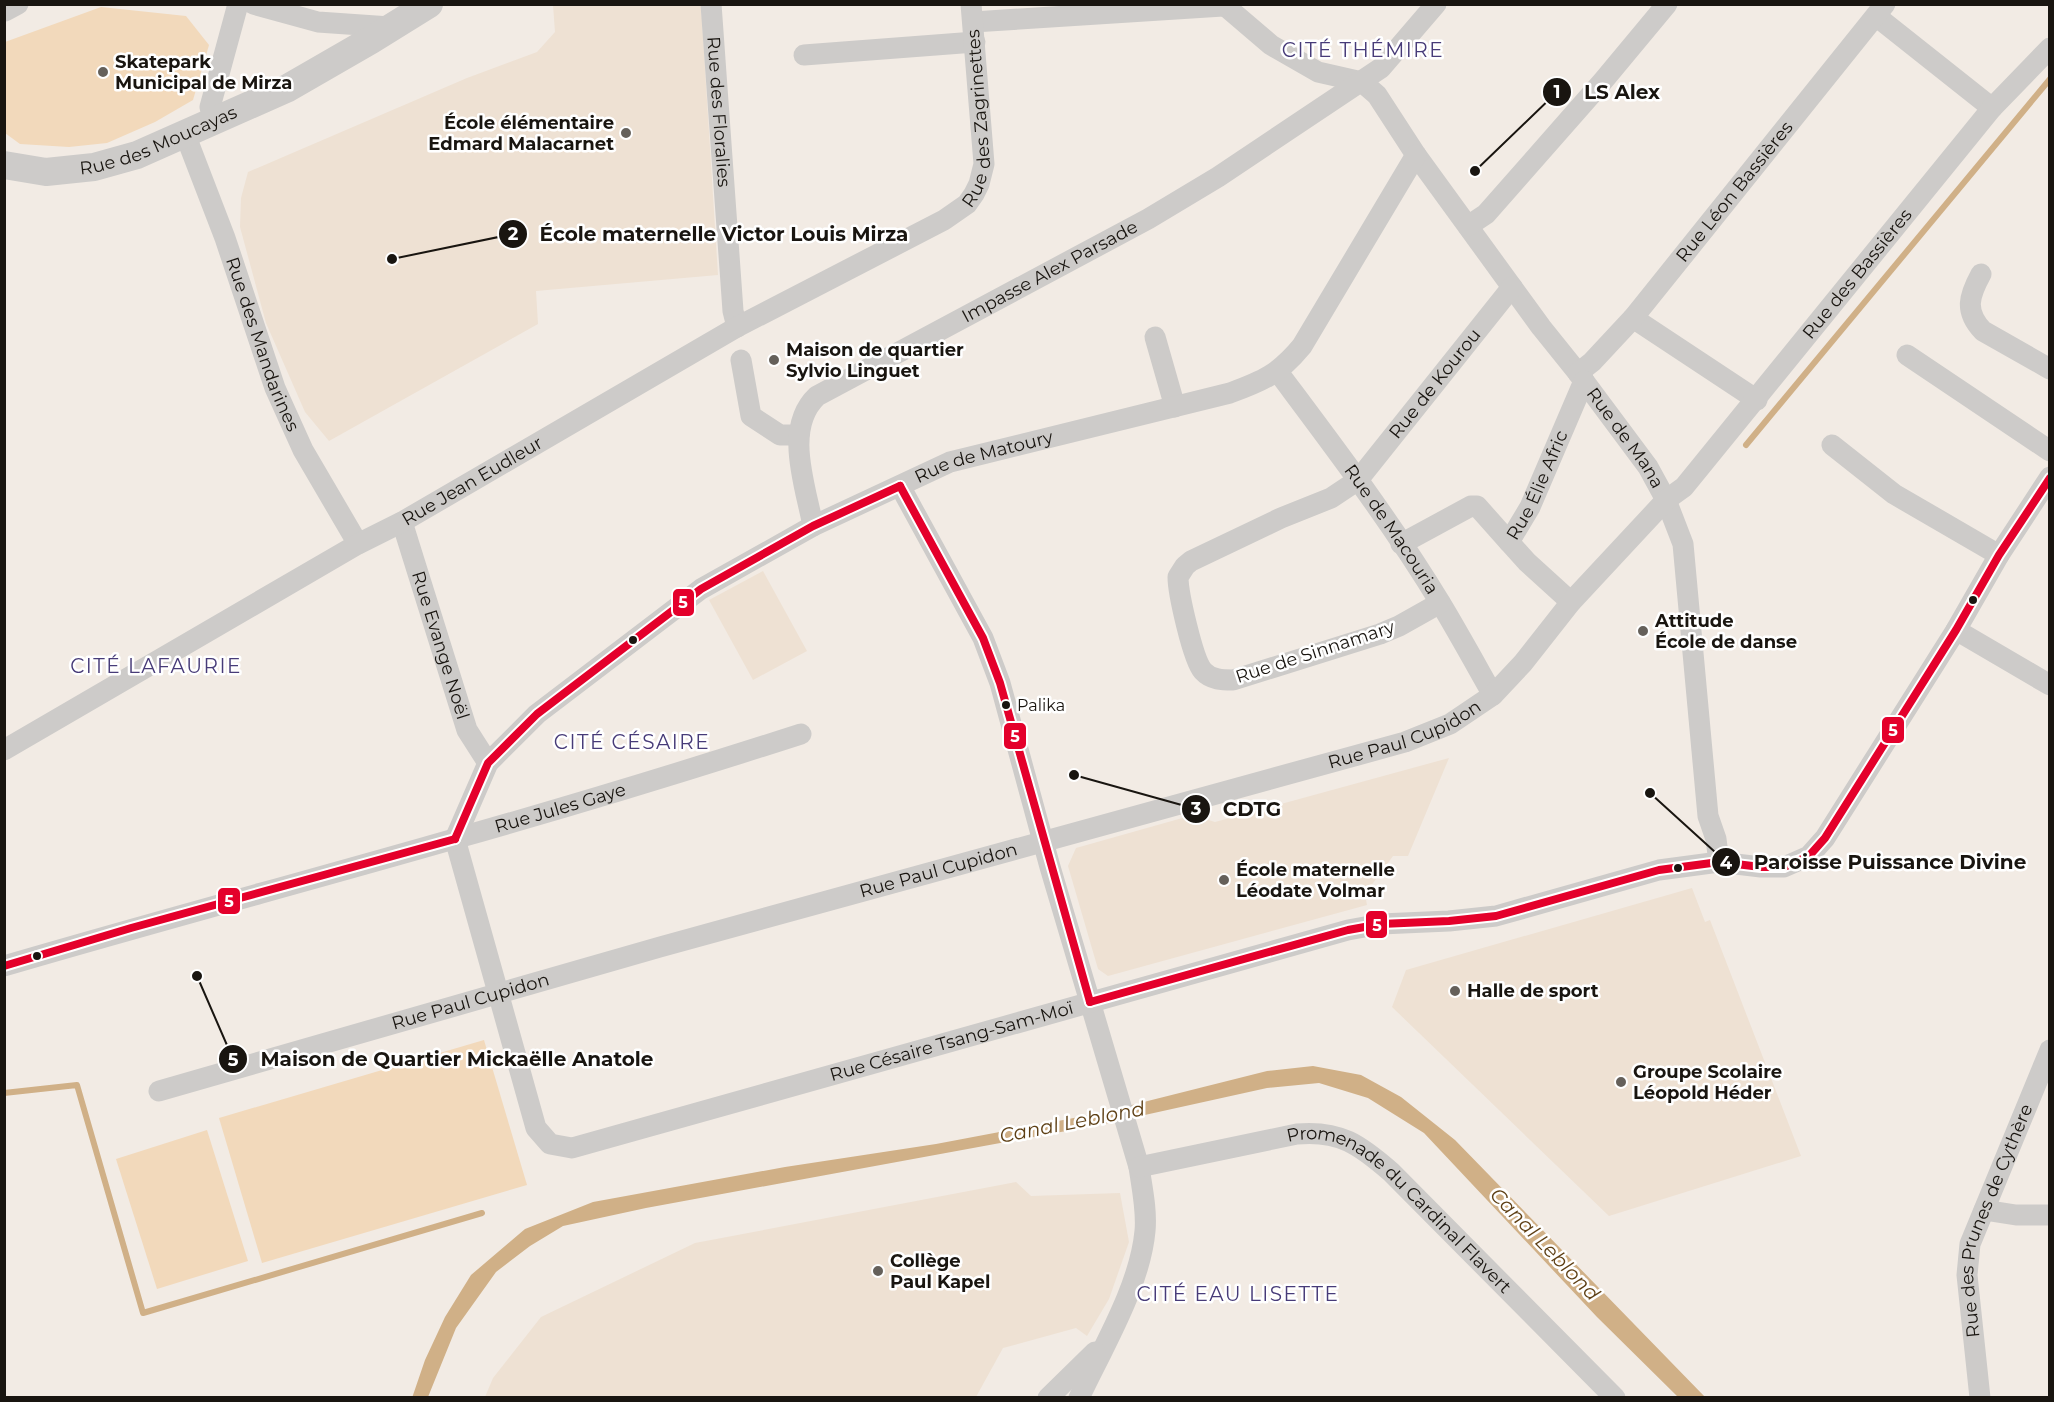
<svg xmlns="http://www.w3.org/2000/svg" width="2054" height="1402" font-family="Montserrat,sans-serif">
<rect width="100%" height="100%" fill="#f2ebe4"/>
<g fill="#eee1d3">
<path d="M553,5H701L718,275L536,291L538,324L329,441L305,412L266,323L240,227L241,198L248,172L467,78L537,52L555,32Z"/>
<path d="M763,571L807,651L753,680L709,600Z"/>
<path d="M1449,758L1408,856H1393L1365,894L1367,905L1108,976L1098,969L1068,866L1076,848L1193,815L1215,822Z"/>
<path d="M1692,888L1705,922L1710,920L1801,1156L1609,1216L1392,1007L1406,970Z"/>
<path d="M1016,1182L1031,1196L1120,1193L1129,1242L1109,1299L1087,1336L1076,1328L1003,1348L976,1397H485L493,1378L541,1317L695,1243Z"/>
</g>
<g fill="#f2d9bb">
<path d="M101,7L186,16L209,45L193,100L155,122L107,143L69,147L20,144L5,133V42Z"/>
<path d="M484,1040L527,1185L262,1263L219,1118Z"/>
<path d="M207,1130L248,1261L157,1289L116,1159Z"/>
</g>
<path fill="#d0b087" d="M1313,1066L1361,1075L1401,1097L1455,1140L1705,1397H1678L1597,1317L1424,1133L1368,1098L1319,1083L1267,1088L1104,1124L646,1208L563,1226L530,1246L496,1272L456,1328L428,1397L412,1398L425,1360L445,1317L471,1275L525,1229L593,1202L785,1167L936,1144L1100,1113L1267,1071Z"/>
<g fill="none" stroke-linecap="round" stroke-linejoin="round">
<g stroke="#d0b087" stroke-width="6">
<path d="M1746,445L2050,79"/>
<path d="M4,1093L77,1085L143,1313L482,1213"/>
</g>
<g stroke="#cdcbc9" stroke-width="21">
<path d="M253,4L318,22L390,27"/>
<path id="s1" d="M711,4L733,311L737,327"/>
<path id="s2" d="M1223,4L1271,45L1318,72L1362,82L1377,95L1416,155L1541,327L1578,373L1648,467L1666,500L1683,544L1708,816L1716,839L1719,862"/>
<path d="M5,11L18,4"/>
<path d="M1876,16L1992,108"/>
<path d="M973,22L1223,6"/>
<path d="M804,55L975,42"/>
<path d="M213,119L210,107L238,4"/>
<path id="s3" d="M185,134L225,238L275,388L303,450L358,544"/>
<path d="M1468,226L1486,214L1603,81L1667,4"/>
<path d="M1981,274C1969,296 1964,311 1983,331L2050,369"/>
<path d="M1633,318L1757,400"/>
<path d="M1155,337L1175,407"/>
<path d="M1907,355L2050,451"/>
<path d="M741,360L751,416L780,435H799"/>
<path id="s4" d="M1278,372C1334,447 1392,523 1441,604C1459,634 1476,665 1493,695"/>
<path id="s5" d="M1578,373L1592,362L1633,318L1885,4"/>
<path d="M1832,445L1894,494L1999,555"/>
<path d="M900,486L983,638L1000,683L1050,867L1139,1167C1142,1188 1147,1210 1145,1231C1140,1286 1103,1347 1079,1398"/>
<path id="s6" d="M402,522L467,730L488,763"/>
<path id="s7" d="M813,526C806,487 783,428 817,396L1148,219L1218,177L1381,68L1436,4"/>
<path d="M1401,544L1471,506H1477L1509,542"/>
<path id="s8" d="M1571,602L1527,562L1509,542L1530,507L1584,381"/>
<path id="s9" d="M1440,603L1399,626L1380,634L1233,680C1223,680 1211,680 1203,671C1193,660 1178,593 1178,577L1185,566L1191,561L1281,518L1331,498L1358,480L1512,287"/>
<path d="M1956,630L2050,685"/>
<path id="s10" d="M4,750L358,544L402,522L737,327L944,220L967,204L974,194L979,184L984,164L971,4"/>
<path id="s11" d="M455,839L536,1128L550,1144L572,1148L1348,930L1381,924L1449,921L1496,916L1659,870L1719,862L1761,867H1784L1809,856L1825,838L1956,630L1999,555L2050,477"/>
<path id="s12" d="M455,839L488,763L537,714L701,589L813,526L950,462L1230,393C1263,381 1279,374 1302,346L1416,155"/>
<path id="s13" d="M4,966C154,922 304,882 454,839C571,806 686,771 801,734"/>
<path id="s14" d="M159,1091L660,947L1405,742L1450,724L1493,695L1523,663L1571,602L1666,500L1684,487L1992,108L2050,48"/>
<path id="s15" d="M1139,1167L1297,1134C1340,1130 1360,1145 1391,1172L1615,1398"/>
<path d="M1984,1210L2016,1215H2050"/>
<path d="M1048,1398L1095,1352"/>
<path id="s16" d="M1980,1398L1967,1275L1970,1244L2050,1050"/>
</g>
<path stroke="#cdcbc9" stroke-width="28" id="s17" d="M4,165L46,172L94,167L137,155L286,89L371,40L429,4"/>
<g stroke="#fff" stroke-width="12">
<g id="bus-1">
<path d="M900,486L983,638L1000,683L1090,1002"/>
<path d="M455,839L488,763L537,714L701,589L813,526L900,486"/>
<path d="M4,966L131,928L455,839"/>
<path d="M1090,1002L1348,930L1381,924L1449,921L1496,916L1659,870L1719,862L1761,867H1784L1809,856L1825,838L1956,630L1999,555L2050,478"/>
</g>
</g>
<use href="#bus-1" stroke="#e4002b" stroke-width="8"/>
</g>
<g fill="#65605a" stroke="#fff" stroke-width="2">
<circle cx="103" cy="72" r="6"/>
<circle cx="626" cy="133" r="6"/>
<circle cx="774" cy="360" r="6"/>
<circle cx="1643" cy="631" r="6"/>
<circle cx="1224" cy="880" r="6"/>
<circle cx="1455" cy="991" r="6"/>
<circle cx="1621" cy="1082" r="6"/>
<circle cx="878" cy="1271" r="6"/>
</g>
<g fill="#191510" stroke="#fff" stroke-width="2">
<circle cx="1973" cy="600" r="5"/>
<circle cx="633" cy="640" r="5"/>
<circle cx="1006" cy="705" r="5"/>
<circle cx="1678" cy="868" r="5"/>
<circle cx="37" cy="956" r="5"/>
</g>
<g text-anchor="middle" stroke-width="5" stroke-linejoin="round" paint-order="stroke">
<g font-size="16" fill="#191510" stroke="#fff" text-anchor="start">
<text x="1017" y="711">Palika</text>
</g>
<g font-size="18" font-weight="bold" fill="#191510" stroke="#fff" text-anchor="start">
<text x="115" y="68">Skatepark<tspan x="115" dy="21">Municipal de Mirza</tspan></text>
<text x="614" y="129" text-anchor="end">École élémentaire<tspan x="614" dy="21">Edmard Malacarnet</tspan></text>
<text x="786" y="356">Maison de quartier<tspan x="786" dy="21">Sylvio Linguet</tspan></text>
<text x="1655" y="627">Attitude<tspan x="1655" dy="21">École de danse</tspan></text>
<text x="1236" y="876">École maternelle<tspan x="1236" dy="21">Léodate Volmar</tspan></text>
<text x="1467" y="997">Halle de sport</text>
<text x="1633" y="1078">Groupe Scolaire<tspan x="1633" dy="21">Léopold Héder</tspan></text>
<text x="890" y="1267">Collège<tspan x="890" dy="21">Paul Kapel</tspan></text>
</g>
<g font-size="18" fill="#191510" stroke="#fff">
<text dy="6" stroke="none"><textPath href="#s1" startOffset="108">Rue des Floralies</textPath></text>
<text dy="6" stroke="none"><textPath href="#s10" startOffset="1196">Rue des Zagrinettes</textPath></text>
<text dy="6" stroke="none"><textPath href="#s17" startOffset="160">Rue des Moucayas</textPath></text>
<text dy="6" stroke="none"><textPath href="#s5" startOffset="240">Rue Léon Bassières</textPath></text>
<text dy="6" stroke="none"><textPath href="#s7" startOffset="400">Impasse Alex Parsade</textPath></text>
<text dy="6" stroke="none"><textPath href="#s14" startOffset="1952">Rue des Bassières</textPath></text>
<text dy="6" stroke="none"><textPath href="#s3" startOffset="224">Rue des Mandarines</textPath></text>
<text dy="6" stroke="none"><textPath href="#s9" startOffset="682">Rue de Kourou</textPath></text>
<text dy="6" stroke="none"><textPath href="#s2" startOffset="606">Rue de Mana</textPath></text>
<text dy="6" stroke="none"><textPath href="#s12" startOffset="672">Rue de Matoury</textPath></text>
<text dy="6" stroke="none"><textPath href="#s10" startOffset="540">Rue Jean Eudleur</textPath></text>
<text dy="6" stroke="none"><textPath href="#s8" startOffset="150">Rue Élie Afric</textPath></text>
<text dy="6" stroke="none"><textPath href="#s4" startOffset="194">Rue de Macouria</textPath></text>
<text dy="6" stroke="none"><textPath href="#s6" startOffset="129">Rue Evange Noël</textPath></text>
<text transform="translate(1315 652) rotate(-18)" y="6">Rue de Sinnamary</text>
<text dy="6" stroke="none"><textPath href="#s14" startOffset="1296">Rue Paul Cupidon</textPath></text>
<text dy="6" stroke="none"><textPath href="#s13" startOffset="578">Rue Jules Gaye</textPath></text>
<text dy="6" stroke="none"><textPath href="#s14" startOffset="810">Rue Paul Cupidon</textPath></text>
<text dy="6" stroke="none"><textPath href="#s14" startOffset="324">Rue Paul Cupidon</textPath></text>
<text dy="6" stroke="none"><textPath href="#s11" startOffset="738">Rue Césaire Tsang-Sam-Moï</textPath></text>
<text dy="6" stroke="none"><textPath href="#s15" startOffset="292">Promenade du Cardinal Flavert</textPath></text>
<text dy="6" stroke="none"><textPath href="#s16" startOffset="183">Rue des Prunes de Cythère</textPath></text>
</g>
<g font-size="20" letter-spacing="1.5" fill="#473b78" stroke="#fff">
<text x="1363" y="57">CITÉ THÉMIRE</text>
<text x="156" y="673">CITÉ LAFAURIE</text>
<text x="632" y="749">CITÉ CÉSAIRE</text>
<text x="1238" y="1301">CITÉ EAU LISETTE</text>
</g>
<g font-size="20" font-style="italic" fill="#5e3f14" stroke="#fff">
<text transform="translate(1072 1122) rotate(-11)" y="7">Canal Leblond</text>
<text transform="translate(1545 1244) rotate(46)" y="7">Canal Leblond</text>
</g>
</g>
<path fill="none" stroke="#191510" stroke-width="2" d="M1475 171L1557 92M392 259L513 234M1074 775L1196 809M1650 793L1726 862M197 976L233 1059"/>
<g fill="#191510" stroke="#fff" stroke-width="2">
<circle cx="1475" cy="171" r="6"/>
<circle cx="392" cy="259" r="6"/>
<circle cx="1074" cy="775" r="6"/>
<circle cx="1650" cy="793" r="6"/>
<circle cx="197" cy="976" r="6"/>
<circle cx="1557" cy="92" r="15"/>
<circle cx="513" cy="234" r="15"/>
<circle cx="1196" cy="809" r="15"/>
<circle cx="1726" cy="862" r="15"/>
<circle cx="233" cy="1059" r="15"/>
</g>
<g font-size="18" text-anchor="middle" font-weight="bold" fill="#fff">
<text x="1557" y="98">1</text>
<text x="513" y="240">2</text>
<text x="1196" y="815">3</text>
<text x="1726" y="869">4</text>
<text x="233" y="1066">5</text>
</g>
<g font-size="20" text-anchor="middle" font-weight="bold" fill="#191510" stroke="#fff" stroke-width="5" stroke-linejoin="round" paint-order="stroke">
<text x="1622" y="99">LS Alex</text>
<text x="724" y="241">École maternelle Victor Louis Mirza</text>
<text x="1252" y="816">CDTG</text>
<text x="1890" y="869">Paroisse Puissance Divine</text>
<text x="457" y="1066">Maison de Quartier Mickaëlle Anatole</text>
</g>
<g stroke="#fff" stroke-width="2">
<rect x="672" y="588" width="23" height="29" rx="6" fill="#e4002b"/>
<rect x="1881" y="716" width="24" height="28" rx="6" fill="#e4002b"/>
<rect x="1003" y="722" width="24" height="28" rx="6" fill="#e4002b"/>
<rect x="217" y="887" width="24" height="28" rx="6" fill="#e4002b"/>
<rect x="1365" y="910" width="23" height="29" rx="6" fill="#e4002b"/>
</g>
<g font-size="16" text-anchor="middle" font-weight="bold" fill="#fff">
<text x="683" y="608">5</text>
<text x="1893" y="736">5</text>
<text x="1015" y="742">5</text>
<text x="229" y="907">5</text>
<text x="1377" y="931">5</text>
</g>
<rect width="2054" height="1402" fill="none" stroke="#191510" stroke-width="12"/>
</svg>
